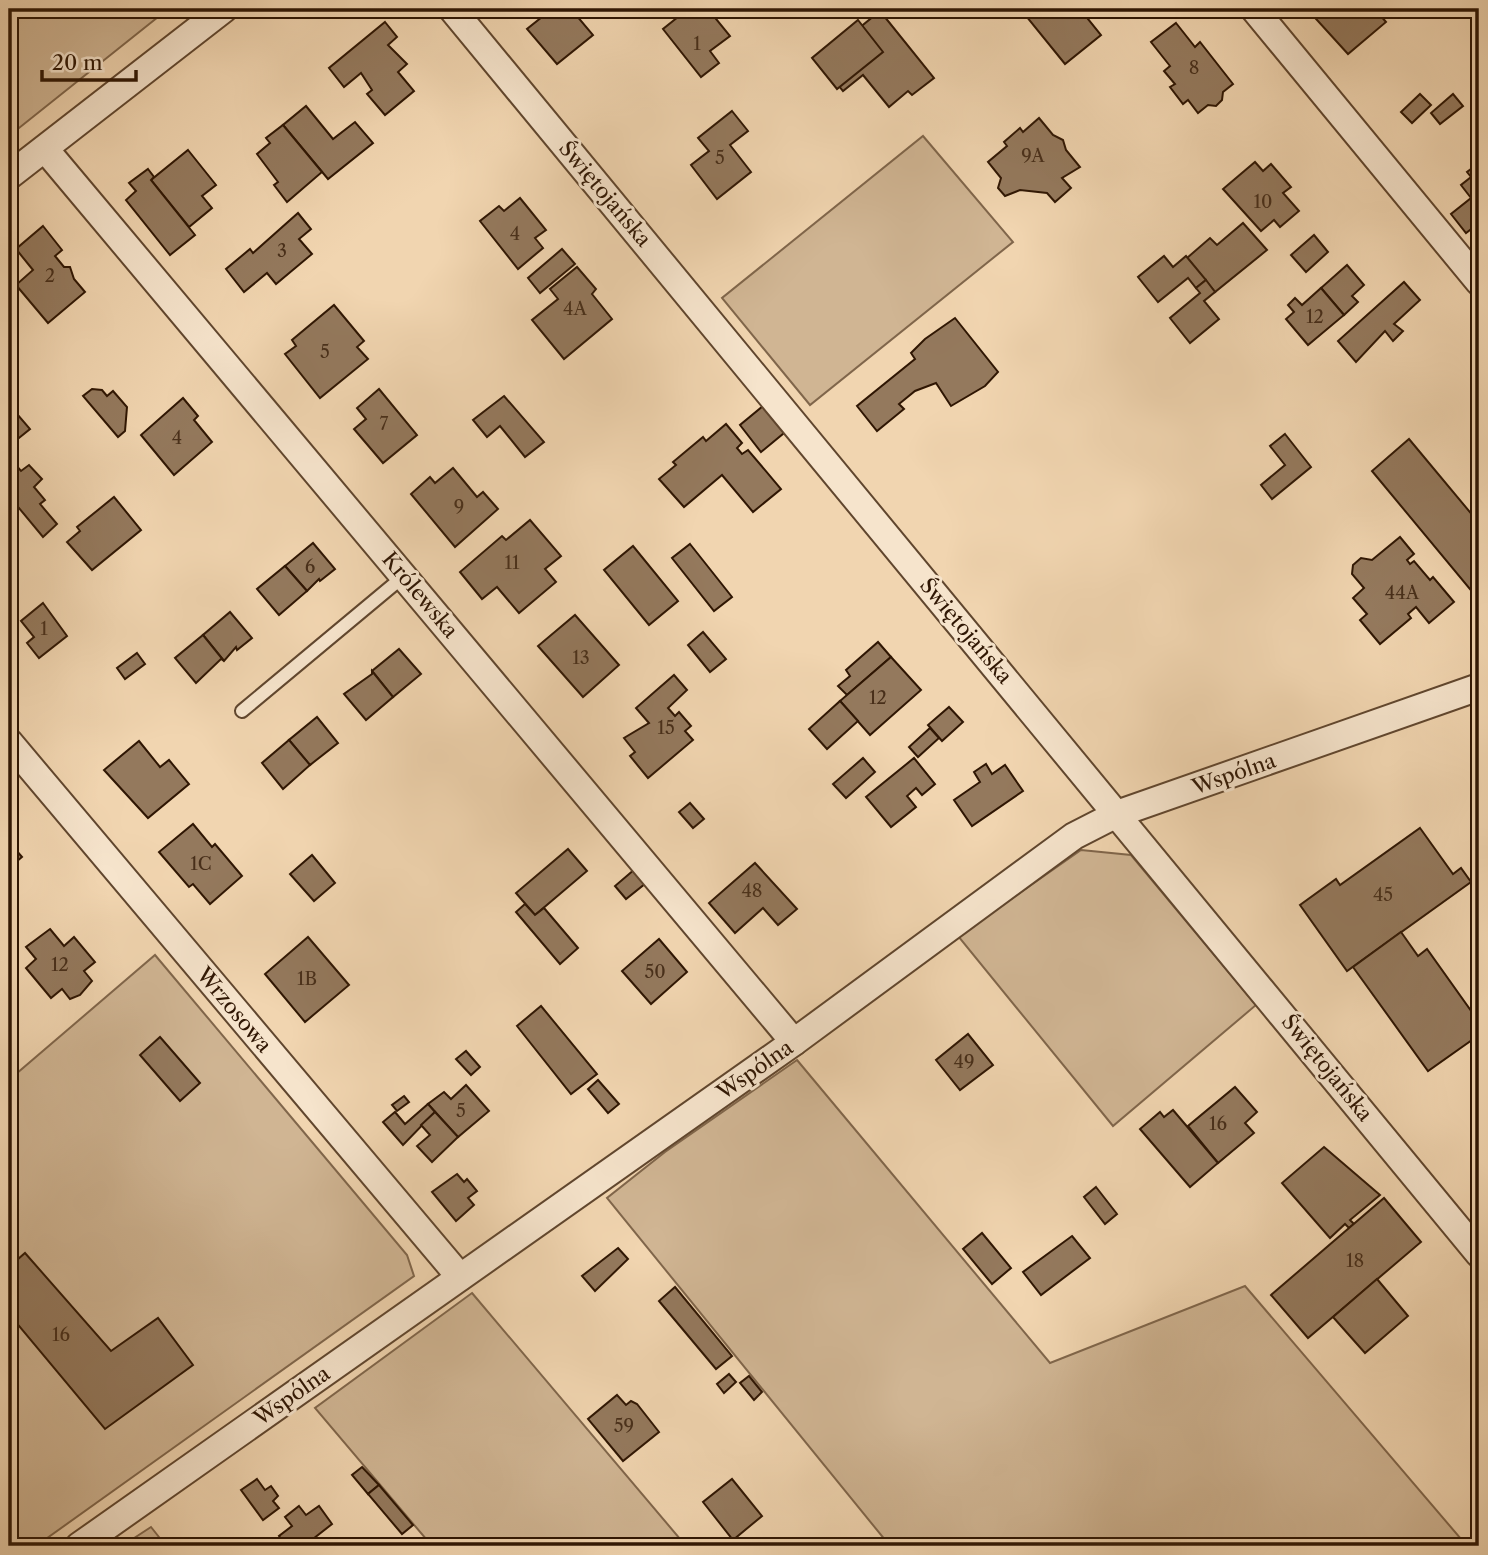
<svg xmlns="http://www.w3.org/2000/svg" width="1488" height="1555" font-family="'Libre Caslon Text',serif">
<rect width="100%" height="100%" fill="#f1d5b0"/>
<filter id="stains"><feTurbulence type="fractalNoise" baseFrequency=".00286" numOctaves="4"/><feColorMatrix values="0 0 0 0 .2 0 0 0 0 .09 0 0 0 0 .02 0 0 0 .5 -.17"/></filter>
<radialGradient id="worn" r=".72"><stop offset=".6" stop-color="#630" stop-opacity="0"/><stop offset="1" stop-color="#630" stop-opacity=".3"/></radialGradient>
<g fill="#d0b593" stroke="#80664b" stroke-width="2">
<path d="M9,9H168L9,136Z"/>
<path d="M923,136L1013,242L810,405L722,298Z"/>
<path d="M1081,850L1131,855L1256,1005L1113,1126L958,936Z"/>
<path d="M155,955L407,1255L414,1276L36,1546H9V1080Z"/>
<path d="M797,1060L1050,1363L1245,1286L1467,1546H890L607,1198L665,1152Z"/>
<path d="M472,1293L686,1546H432L315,1408Z"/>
<path d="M151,1527L166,1546H122Z"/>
</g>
<g fill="#94795d" stroke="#2f1603" stroke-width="2">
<path d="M552,9H571L593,35L557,64L527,29Z"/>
<path d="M688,9H708L730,36L710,51L719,63L701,77L663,29Z"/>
<path d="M1035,9H1080L1101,35L1065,64L1026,16Z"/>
<path d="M1307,9H1375L1386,22L1348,54Z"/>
<path d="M880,11L934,78L912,95L908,91L889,107L863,75L843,91L819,61Z"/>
<path d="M858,20L883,52L837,89L812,58Z"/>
<path d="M385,22L397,37L388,45L407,64L398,72L414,91L385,115L367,94L372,90L361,73L344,87L329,68Z"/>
<path d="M1176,23L1195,47L1200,42L1233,84L1223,92L1222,100L1216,106L1208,105L1198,113L1188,100L1183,104L1170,87L1175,84L1164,71L1170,66L1151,42Z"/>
<path d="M1420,94L1431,105L1412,123L1401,112Z"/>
<path d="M1453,94L1463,106L1440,124L1431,113Z"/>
<path d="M306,106L333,139L355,122L373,143L328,179L283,125Z"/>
<path d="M732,111L748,131L730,145L751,172L717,199L691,165L709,151L698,138Z"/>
<path d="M1039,118L1053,135L1063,140L1066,150L1080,167L1062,178L1071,188L1055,202L1047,193L1020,190L1005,196L998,188L1001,178L988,162L1007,146L1004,142L1020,128L1023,132Z"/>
<path d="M283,125L322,172L287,202L274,185L278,182L257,154L270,143L266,138Z"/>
<path d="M188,150L216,185L202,196L212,208L189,227L151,180Z"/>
<path d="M1255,162L1263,171L1271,164L1291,187L1283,193L1299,211L1280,227L1274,220L1261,231L1223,189Z"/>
<path d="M1479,163V223L1466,233L1451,214L1471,198L1461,185L1471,177L1467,172Z"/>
<path d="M148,169L154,177L151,180L195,235L170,255L126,200L136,191L129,183Z"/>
<path d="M520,198L546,230L535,238L543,248L518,269L480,221L499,206L504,211Z"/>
<path d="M298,213L311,229L299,239L312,254L276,284L267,273L244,292L226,269L250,249L253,253Z"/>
<path d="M1243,223L1267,250L1215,292L1187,258L1210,238L1217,245Z"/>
<path d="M43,226L62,250L55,256L64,267H70L74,279L85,292L48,323L16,285L33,270L16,249Z"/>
<path d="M1314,235L1328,252L1306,272L1291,255Z"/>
<path d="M562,249L575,264L540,293L528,278Z"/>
<path d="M1164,256L1173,267L1186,256L1206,280L1196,288L1188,278L1158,302L1138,277Z"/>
<path d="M1347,265L1364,285L1352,296L1358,302L1344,315L1321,288Z"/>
<path d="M577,267L596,289L592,294L612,319L564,359L532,320L558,299L550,289Z"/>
<path d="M1206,280L1215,292L1204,301L1219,319L1190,343L1170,318L1200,293L1196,288Z"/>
<path d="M1404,282L1420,300L1394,324L1403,331L1393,341L1385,331L1356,362L1338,341Z"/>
<path d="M1321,288L1344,315L1308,345L1286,319L1294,312L1288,305L1295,298L1302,305Z"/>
<path d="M334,305L364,341L357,347L368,359L320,398L285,354L296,346L292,340Z"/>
<path d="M955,318L998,372L985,386L951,406L936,383L915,391L899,404L904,409L877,431L857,406L915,359L911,353L925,339Z"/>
<path d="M92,389L102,390L107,396L113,391L127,407L125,431L118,437L83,396Z"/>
<path d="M379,389L417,435L383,463L354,429L366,419L357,408Z"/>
<path d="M504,396L544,442L525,457L500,426L487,437L473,420Z"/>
<path d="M183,398L198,416L194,420L212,442L174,475L141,435Z"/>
<path d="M763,406L784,433L761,452L740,425Z"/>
<path d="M11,407L30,429L9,446V409Z"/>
<path d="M726,424L742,443L737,448L742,454L748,450L781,489L753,512L722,475L684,507L659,479L676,465L673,462L703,437L706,441Z"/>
<path d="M1285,434L1311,467L1272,499L1261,485L1285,465L1270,446Z"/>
<path d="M1409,439L1479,523V600L1372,471Z"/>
<path d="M9,457L21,471L29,465L42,479L34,487L45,500L40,504L57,524L43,537L9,496Z"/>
<path d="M453,468L477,497L483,492L498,509L455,547L411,494L430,477L435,483Z"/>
<path d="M114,497L141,530L92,570L67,542L80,531L77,527Z"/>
<path d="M530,520L561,556L545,569L556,582L519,613L497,587L482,599L460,572L502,536L506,540Z"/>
<path d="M1400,537L1414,554L1407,560L1410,564L1414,561L1430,580L1433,577L1454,602L1429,623L1416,607L1408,614L1411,618L1380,644L1360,620L1367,614L1353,598L1364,588L1352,574L1353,565L1361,558L1372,560Z"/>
<path d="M313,543L335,569L320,581L319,579L307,591L285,566Z"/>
<path d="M690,544L732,597L714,611L672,558Z"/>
<path d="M633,546L678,601L649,625L604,570Z"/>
<path d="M285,566L307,591L279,615L257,589Z"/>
<path d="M43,603L67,636L39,658L27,643L34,637L21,621Z"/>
<path d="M230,612L252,638L237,650L236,647L224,661L203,635Z"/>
<path d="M575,615L619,665L583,697L538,646Z"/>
<path d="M703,632L726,659L710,672L688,645Z"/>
<path d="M203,635L224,661L221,659L196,683L175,658Z"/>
<path d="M878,642L891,657L847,695L838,686L850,676L846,670Z"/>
<path d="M399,649L421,674L393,697L372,671Z"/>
<path d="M137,653L145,664L125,679L117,668Z"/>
<path d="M891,657L921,690L870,735L840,701Z"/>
<path d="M372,671L393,697L366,720L344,694L372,674Z"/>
<path d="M674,675L687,690L668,708L675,716L679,712L691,726L685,731L693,740L648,778L630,756L635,752L624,738L649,723L636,708Z"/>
<path d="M840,701L858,721L827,749L809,729Z"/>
<path d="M949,707L963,722L942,741L928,725Z"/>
<path d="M317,717L338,743L310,765L289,740Z"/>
<path d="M930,728L939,738L918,757L909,747Z"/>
<path d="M289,740L310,765L283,789L262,763Z"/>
<path d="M139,741L160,767L169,760L189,784L148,818L104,770Z"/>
<path d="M863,758L875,772L846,798L833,784Z"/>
<path d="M914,758L935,784L922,795L916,788L907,796L916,807L891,827L866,797Z"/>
<path d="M986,764L992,774L1005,765L1023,791L972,826L954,800L980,782L974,772Z"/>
<path d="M690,803L704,819L693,828L679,812Z"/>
<path d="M193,824L212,847L215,844L242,876L210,904L193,884L189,887L159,852Z"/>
<path d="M1420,828L1453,874L1461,868L1471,882L1347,971L1300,905L1336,879L1340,885Z"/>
<path d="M9,842L22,857L9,868Z"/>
<path d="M568,849L587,871L535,915L516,893Z"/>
<path d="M312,855L335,883L314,901L290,874Z"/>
<path d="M755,863L797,909L778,925L763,908L735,933L709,903Z"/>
<path d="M635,869L646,883L626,899L615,886Z"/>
<path d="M525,904L535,915L544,908L578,948L560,964L516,912Z"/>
<path d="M50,929L64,946L74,937L95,962L84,971L92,981L80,995L70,999L62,989L51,998L26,968L36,959L26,947Z"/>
<path d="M1401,932L1418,956L1427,949L1479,1022V1035L1428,1071L1353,967Z"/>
<path d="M308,937L349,985L305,1022L265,974Z"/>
<path d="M659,939L687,972L651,1004L622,971Z"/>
<path d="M541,1006L597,1074L571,1094L517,1026Z"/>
<path d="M968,1034L993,1065L960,1090L936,1060Z"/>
<path d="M160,1037L200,1083L180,1101L140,1055Z"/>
<path d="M466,1051L480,1067L471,1075L456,1059Z"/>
<path d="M598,1080L619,1104L608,1113L588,1089Z"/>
<path d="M466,1085L489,1111L458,1137L428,1104L444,1092L451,1099Z"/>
<path d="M1235,1087L1257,1112L1245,1123L1254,1133L1218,1163L1188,1126Z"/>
<path d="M404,1096L409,1102L397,1111L392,1105Z"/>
<path d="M428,1104L435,1112L403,1145L383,1122L395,1112L405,1124Z"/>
<path d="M1173,1110L1218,1163L1190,1187L1140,1129L1160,1112L1164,1117Z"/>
<path d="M435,1112L458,1137L432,1162L417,1146L430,1135L421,1125Z"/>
<path d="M1324,1147L1380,1195L1350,1220L1354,1224L1349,1228L1345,1224L1330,1238L1282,1183Z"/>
<path d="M457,1174L464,1182L467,1179L477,1191L468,1198L474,1205L456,1221L432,1192Z"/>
<path d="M1096,1187L1117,1214L1105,1224L1084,1197Z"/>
<path d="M1384,1198L1421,1242L1308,1338L1271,1295Z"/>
<path d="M982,1233L1011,1268L992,1284L963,1249Z"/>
<path d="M1072,1236L1090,1258L1041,1295L1023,1272Z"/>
<path d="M618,1248L628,1259L595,1291L582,1276Z"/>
<path d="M25,1253L111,1351L158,1318L193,1365L105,1429L9,1314V1267Z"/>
<path d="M1377,1279L1408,1316L1365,1353L1333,1317Z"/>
<path d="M675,1287L732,1356L716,1369L659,1301Z"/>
<path d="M729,1374L736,1382L724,1393L717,1384Z"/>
<path d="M749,1376L762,1392L754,1400L740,1383Z"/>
<path d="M617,1395L626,1405L631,1401L637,1404L659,1432L623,1461L588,1419Z"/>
<path d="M362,1467L379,1485L368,1494L352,1475Z"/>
<path d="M257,1479L265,1490L271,1486L278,1496L273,1501L279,1508L263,1520L241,1490Z"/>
<path d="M732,1479L762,1516L733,1540L703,1502Z"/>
<path d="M379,1485L413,1525L402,1534L368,1494Z"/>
<path d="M299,1506L306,1515L319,1506L332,1524L304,1546H287L279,1536L292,1526L285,1517Z"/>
</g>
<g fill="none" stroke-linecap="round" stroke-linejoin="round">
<g stroke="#60462e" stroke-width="16">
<path id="lane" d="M242,711L404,576"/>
</g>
<g stroke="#60462e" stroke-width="30">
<g id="street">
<path d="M452,9L1479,1254"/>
<path d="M1254,9L1479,282"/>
<path d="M45,149L794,1042"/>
<path d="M9,176L224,9"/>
<path d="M9,742L460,1277"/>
<path d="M79,1546L794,1042L1074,836L1117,814L1479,687"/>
</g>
</g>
<use href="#lane" stroke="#f6e4cc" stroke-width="12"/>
<use href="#street" stroke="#f6e4cc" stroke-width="26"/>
</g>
<g text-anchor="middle" stroke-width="6" stroke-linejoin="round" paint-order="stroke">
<g font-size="18" fill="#482f1a">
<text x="697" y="50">1</text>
<text x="1194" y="74">8</text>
<text x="1033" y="162">9A</text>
<text x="720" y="164">5</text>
<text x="1263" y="208">10</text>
<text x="515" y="240">4</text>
<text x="282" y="257">3</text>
<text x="50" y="282">2</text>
<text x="575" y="315">4A</text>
<text x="1315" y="323">12</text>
<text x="325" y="358">5</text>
<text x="384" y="430">7</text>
<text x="177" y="444">4</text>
<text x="459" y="513">9</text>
<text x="512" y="569">11</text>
<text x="310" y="573">6</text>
<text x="1402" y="599">44A</text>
<text x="44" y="635">1</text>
<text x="581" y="664">13</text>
<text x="878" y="704">12</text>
<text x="666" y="734">15</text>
<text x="201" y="870">1C</text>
<text x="752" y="897">48</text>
<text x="1383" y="901">45</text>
<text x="60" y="971">12</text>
<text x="655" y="978">50</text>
<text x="307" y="985">1B</text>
<text x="964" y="1068">49</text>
<text x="461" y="1117">5</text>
<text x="1218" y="1130">16</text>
<text x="1355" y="1267">18</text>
<text x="61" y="1341">16</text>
<text x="624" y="1432">59</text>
</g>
<g font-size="21" fill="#2f1603" stroke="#f6e4cc">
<text transform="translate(605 194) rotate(50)" y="7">Świętojańska</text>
<text transform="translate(420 595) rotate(50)" y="7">Królewska</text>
<text transform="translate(966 631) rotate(50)" y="7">Świętojańska</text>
<text transform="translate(1234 774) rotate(-19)" y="7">Wspólna</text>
<text transform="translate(234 1010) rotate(50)" y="7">Wrzosowa</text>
<text transform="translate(1327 1068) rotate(51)" y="7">Świętojańska</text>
<text transform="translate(755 1070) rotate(-35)" y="7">Wspólna</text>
<text transform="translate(292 1396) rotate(-35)" y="7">Wspólna</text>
</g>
</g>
<rect width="1488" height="1555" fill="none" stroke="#f1d5b0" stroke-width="35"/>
<rect x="10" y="10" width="1467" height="1534" fill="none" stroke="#2f1603" stroke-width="3.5"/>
<rect x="18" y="18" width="1453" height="1520" fill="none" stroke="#2f1603" stroke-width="2"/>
<path d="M42 70v10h94v-10" fill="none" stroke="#2f1603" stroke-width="3.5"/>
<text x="52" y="70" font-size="21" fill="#2f1603" stroke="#f6e4cc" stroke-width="5" paint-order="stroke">20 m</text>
<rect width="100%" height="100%" filter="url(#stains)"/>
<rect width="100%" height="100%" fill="url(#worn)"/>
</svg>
